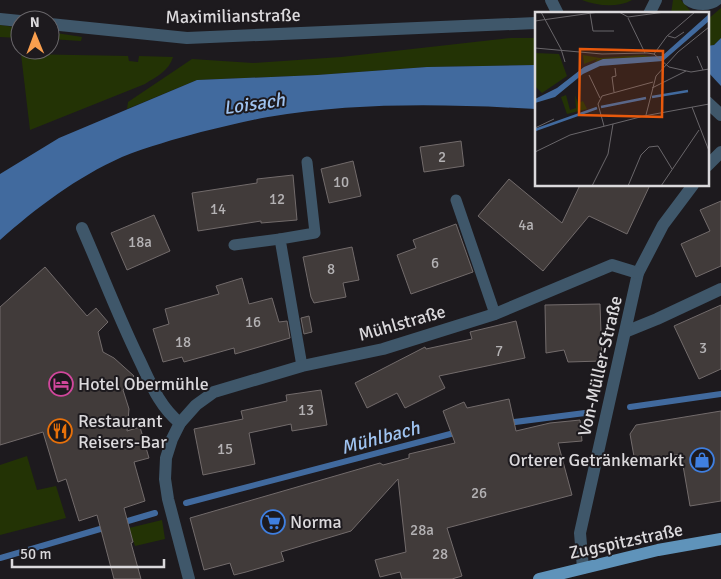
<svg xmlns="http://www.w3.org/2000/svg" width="721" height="579" font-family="Signika,sans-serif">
<rect width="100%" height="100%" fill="#1d1a1e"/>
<g fill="#233305">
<path d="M582,0H632C618,8 597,6 582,0Z"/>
<path d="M673,0H681L693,14H671Z"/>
<path d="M721,8V38L714,45L707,46V20Z"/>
<path d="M0,25L20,28V38L0,37Z"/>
<path d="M50,32L82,37L81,41L50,39Z"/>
<path d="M511,38H536V65L427,67L317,75L197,80L127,109L128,102L192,59L253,63L341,57Z"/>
<path d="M21,54L128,56L129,61L138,62L139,56L173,57C169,71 157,76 145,84L30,130Z"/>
<path d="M27,456L37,490L56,486L66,518L0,535V465Z"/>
<path d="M162,520L165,539L135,546L129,528Z"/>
</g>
<g fill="#416a9e">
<path d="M721,38V94L707,101V46L714,45Z"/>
<path d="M536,65V109C447,104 356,102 268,117C245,121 223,127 201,132C175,139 147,147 122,157C77,177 36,208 0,240V174L59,138L197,80L317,75L427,67Z"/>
</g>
<path fill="#1d1a1e" d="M707,71L721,86V97L707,103Z"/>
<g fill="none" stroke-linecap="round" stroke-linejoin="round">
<g stroke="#416a9e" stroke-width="6">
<path d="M630,407L721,394"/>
<path d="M507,423L585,413"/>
<path d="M186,503L458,432"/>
<path d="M121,523L155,513"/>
<path d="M0,558L107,527"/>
</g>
</g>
<g fill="#413b3a" stroke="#726b6b">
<path d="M461,141L464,166L424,172L420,147Z"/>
<path d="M353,161L361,196L329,203L321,169Z"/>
<path d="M293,175L297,220L261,223V221L198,231L192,193L257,183V179Z"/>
<path d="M509,179L562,223L580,185H650L627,234L589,216L543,271L478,216Z"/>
<path d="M721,201V266L696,277L681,244L710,231L700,210Z"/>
<path d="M154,215L170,251L127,270L111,233Z"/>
<path d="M456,224L473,272L411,294L397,255L416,248L413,240Z"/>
<path d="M352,247L359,280L343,283L346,297L314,303L311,297L303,257Z"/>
<path d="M45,267L87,316L96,308L108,322L98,332L103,352L114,358L134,376L123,390L129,409L127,431L140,427L149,458L134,462L145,501L124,508L133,542L131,543L141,579H114L97,515L79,521L66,479L58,482L43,432L0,445V307Z"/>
<path d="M242,278L249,304L272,298L279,322L287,321L290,338L235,354L234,348L184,362L182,357L163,362L153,329L169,324L165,309L219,294L216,286Z"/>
<path d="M600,304L602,361L568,362L564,350L546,353L545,305Z"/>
<path d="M721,305V369L699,379L674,326Z"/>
<path d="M309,316L312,332L304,334L301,318Z"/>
<path d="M516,321L525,358L439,376L445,388L405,408L397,393L367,408L355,383L425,347L426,349L472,339L470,332Z"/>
<path d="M321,390L327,425L292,431L291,424L249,433L255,464L203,475L194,429L243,419L241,411L287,401L286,395Z"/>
<path d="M509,399L516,431L550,423L580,420L582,441L558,443L572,495L447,528L462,576L452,579H402L400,572L380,577L375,560L406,552L398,479L351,531L281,552L284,561L246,572L234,575L230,563L204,570L190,518L380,463L383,465L409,458V454L455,443L443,411L464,402L467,408Z"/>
<path d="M721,411V501L690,506L681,454L635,462L630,434L636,425Z"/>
</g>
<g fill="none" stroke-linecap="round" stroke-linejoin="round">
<g stroke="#3f576a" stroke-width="11">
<path d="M688,0C696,6 710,6 717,0"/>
<path d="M456,200L495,314"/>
<path d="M234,245L280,239"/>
<path d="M302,366L280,239L315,233L307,162"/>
</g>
<g stroke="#3f576a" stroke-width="12">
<path d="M551,0L558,14"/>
<path d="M649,14L656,0"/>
<path d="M0,19L20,21"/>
<path d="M50,24L187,38L536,23"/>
<path d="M707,102L721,115"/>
<path d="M707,166L721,152"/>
<path d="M82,228C101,271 118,316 139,359C150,382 159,406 180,423"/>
<path d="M625,332L657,319L721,289"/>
<path d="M583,568L580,533L638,273L663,225L693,185"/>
<path d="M189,579L168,499L165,479L166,458L172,439L180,423L196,405L214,392L302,366L383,349L495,314L612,265L638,273"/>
</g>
<path stroke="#5f93ba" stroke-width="12" d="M539,579L658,550L721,539"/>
</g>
<defs>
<g id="hotel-ring" transform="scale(1.25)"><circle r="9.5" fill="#1d1a1e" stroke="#d1479c" stroke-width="1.5"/><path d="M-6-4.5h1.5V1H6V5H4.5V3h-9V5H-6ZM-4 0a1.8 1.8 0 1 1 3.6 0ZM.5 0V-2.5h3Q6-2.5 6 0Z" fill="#d1479c"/></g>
<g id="restaurant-ring" transform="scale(1.25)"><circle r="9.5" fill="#1d1a1e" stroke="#e8710a" stroke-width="1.5"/><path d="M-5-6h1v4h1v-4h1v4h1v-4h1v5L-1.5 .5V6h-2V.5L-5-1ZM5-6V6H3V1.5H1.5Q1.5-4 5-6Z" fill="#e8710a"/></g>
<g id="shop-ring" transform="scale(1.25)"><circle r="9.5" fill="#1d1a1e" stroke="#3f7fe0" stroke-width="1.5"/><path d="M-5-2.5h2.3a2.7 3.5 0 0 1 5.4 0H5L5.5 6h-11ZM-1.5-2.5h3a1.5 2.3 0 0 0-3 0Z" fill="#3f7fe0"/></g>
<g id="supermarket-ring" transform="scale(1.25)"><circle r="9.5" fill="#1d1a1e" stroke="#3f7fe0" stroke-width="1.5"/><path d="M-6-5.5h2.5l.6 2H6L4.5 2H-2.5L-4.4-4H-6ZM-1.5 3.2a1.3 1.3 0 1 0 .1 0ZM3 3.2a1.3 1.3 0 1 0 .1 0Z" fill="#3f7fe0"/></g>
</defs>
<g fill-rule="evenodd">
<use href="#hotel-ring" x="61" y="384"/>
<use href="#restaurant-ring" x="60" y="431"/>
<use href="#shop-ring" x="702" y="460"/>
<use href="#supermarket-ring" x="273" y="522"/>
</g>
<g text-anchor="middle" stroke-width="4" stroke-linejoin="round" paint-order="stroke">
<g font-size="15" fill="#b4b2b4">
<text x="442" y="162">2</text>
<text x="341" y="187">10</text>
<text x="277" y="204">12</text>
<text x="218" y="214">14</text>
<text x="526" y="230">4a</text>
<text x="140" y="247">18a</text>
<text x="435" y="268">6</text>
<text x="331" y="274">8</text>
<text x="253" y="327">16</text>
<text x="183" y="347">18</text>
<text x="703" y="353">3</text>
<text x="499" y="356">7</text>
<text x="306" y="415">13</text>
<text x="225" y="454">15</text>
<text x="479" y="498">26</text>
<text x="422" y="535">28a</text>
<text x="440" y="559">28</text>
</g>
<g font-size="18" fill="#dbd9dc" stroke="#1d1a1e">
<text transform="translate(233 16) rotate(-1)" y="6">Maximilianstraße</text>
<text transform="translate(402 323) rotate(-16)" y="6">Mühlstraße</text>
<text transform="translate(600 366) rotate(-77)" y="6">Von-Müller-Straße</text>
<text transform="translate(626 541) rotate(-12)" y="6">Zugspitzstraße</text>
</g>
<g font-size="18" fill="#dbd9dc" stroke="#1d1a1e" text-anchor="start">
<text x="78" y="390">Hotel Obermühle</text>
<text x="78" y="427">Restaurant<tspan x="78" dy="21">Reisers-Bar</tspan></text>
<text x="684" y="466" text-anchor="end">Orterer Getränkemarkt</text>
<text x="290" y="528">Norma</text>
</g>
<g font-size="19" font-style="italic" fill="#9fc3f0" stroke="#1d1a1e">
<text transform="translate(254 103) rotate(-8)" y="7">Loisach</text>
<text transform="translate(380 437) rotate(-15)" y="7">Mühlbach</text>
</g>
</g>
<g transform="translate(535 12)">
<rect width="174" height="174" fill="#1d1a1e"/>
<path d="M0,41L24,42L32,64L7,81L0,74ZM48,43L65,46L108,43L118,45L68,47L60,50L62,47L49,52ZM31,83L35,98L41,96L40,83L43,91L48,89L52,97L32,102L26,85Z" fill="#233305"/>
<path d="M174,2V9L128,49L65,54L48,62L20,85L0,91V87L22,76L49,55L68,47L127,44Z" fill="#416a9e"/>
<path fill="none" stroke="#416a9e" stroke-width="2.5" d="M117,85L153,79M66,95L111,86M0,118L62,96"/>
<path fill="none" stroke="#69666a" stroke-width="1" d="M6,0L26,37L30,50M84,0L93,5L130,0M55,1L58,19H79M93,6L110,41M0,9L64,0M133,24L140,26L149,20M0,36L67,42L112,41L119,42L134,55L156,60L174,57M119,42L132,24L160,0M162,44L168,58M54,63L65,86M117,76L151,59M79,80L77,65L81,64L80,56M157,95L174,139M111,103L121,64L143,40L174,15M69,114L63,92L67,84L118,70M0,116L19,107M0,140L35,123L109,104L174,92M57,174L73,142L78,112M93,174L106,143L114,135L123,134L137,157M126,174L164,118"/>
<path fill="#e8590c" fill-opacity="0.15" stroke="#e8590c" stroke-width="2.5" d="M45,37L128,39L127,105L44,103Z"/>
<rect width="174" height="174" fill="none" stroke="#dbd9dc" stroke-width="2.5"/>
</g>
<g transform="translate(35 35) rotate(359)"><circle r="24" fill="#1d1a1e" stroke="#69666a"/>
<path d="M0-4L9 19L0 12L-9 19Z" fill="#fa9f4e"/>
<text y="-8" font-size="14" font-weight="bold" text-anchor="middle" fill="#dbd9dc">N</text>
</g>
<path d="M12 559v8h152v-8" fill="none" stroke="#dbd9dc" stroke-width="2.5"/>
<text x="20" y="559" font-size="15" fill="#dbd9dc" stroke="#1d1a1e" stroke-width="4" paint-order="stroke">50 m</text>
</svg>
